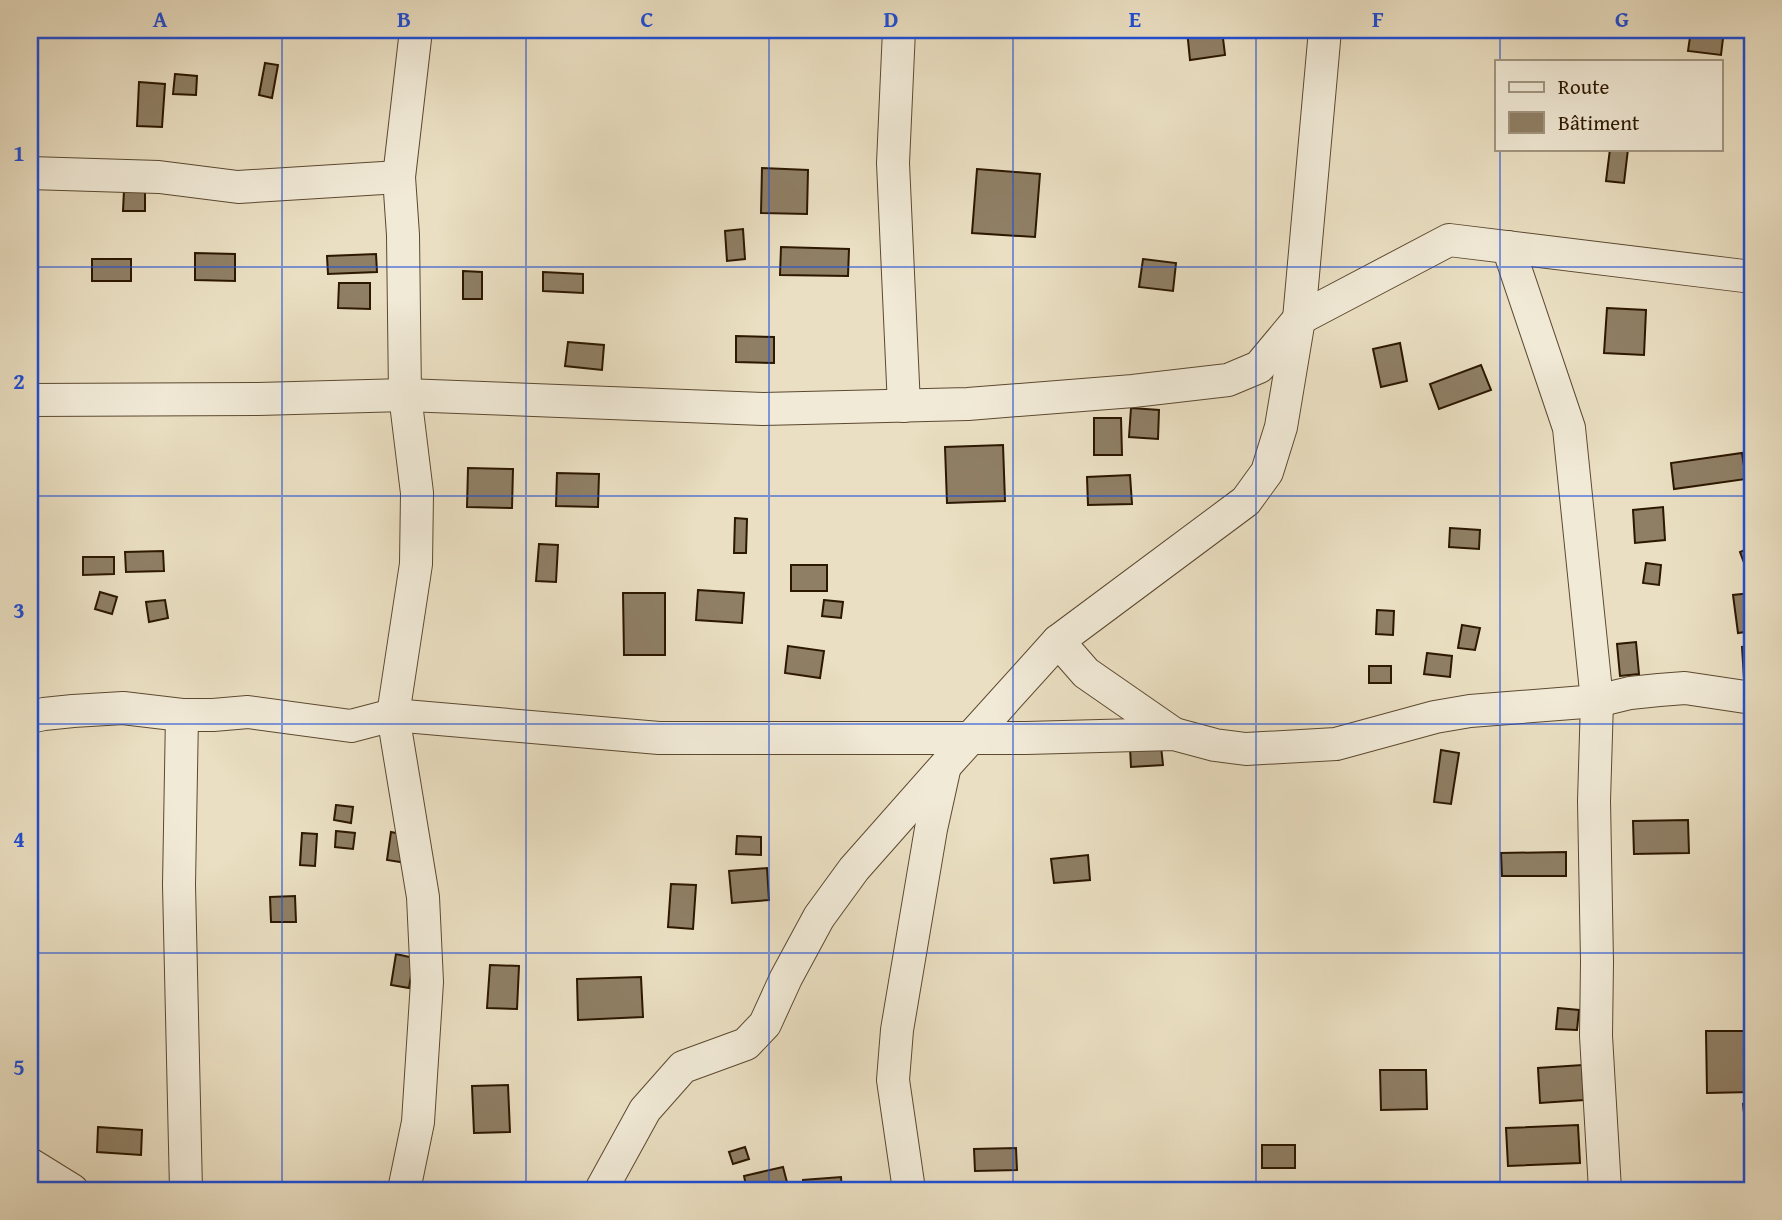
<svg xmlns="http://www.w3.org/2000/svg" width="1782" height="1220" font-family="'Gentium Book Plus',serif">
<rect width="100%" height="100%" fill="#eadfc2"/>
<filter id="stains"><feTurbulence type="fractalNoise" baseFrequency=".00286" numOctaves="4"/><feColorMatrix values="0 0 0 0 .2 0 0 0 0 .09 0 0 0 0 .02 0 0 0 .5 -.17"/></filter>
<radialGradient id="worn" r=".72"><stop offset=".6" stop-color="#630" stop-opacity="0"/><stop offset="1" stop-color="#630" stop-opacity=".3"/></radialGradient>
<g fill="#8f7f65" stroke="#2c1700" stroke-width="2">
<path d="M1187,30H1222L1225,55L1190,60Z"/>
<path d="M1691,30H1724L1721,55L1688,51Z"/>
<path d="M265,63L278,65L272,98L259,95Z"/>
<path d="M175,74L197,76L196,95L173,94Z"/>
<path d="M139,82L165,84L162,127L137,126Z"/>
<path d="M1610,149H1628L1624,183L1606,181Z"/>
<path d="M762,168L808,170L807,214L761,213Z"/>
<path d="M977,169L1040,174L1035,237L972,233Z"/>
<path d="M124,190L145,191V211H123Z"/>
<path d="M743,229L745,259L727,261L725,231Z"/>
<path d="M781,247L849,249L848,276L780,275Z"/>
<path d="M195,253L235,254V281L195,280Z"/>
<path d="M376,254L377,272L328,274L327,256Z"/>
<rect x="92" y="259" width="39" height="22"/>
<path d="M1143,259L1176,263L1173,291L1139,287Z"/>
<path d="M463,271L482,272V299H463Z"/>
<path d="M543,272L583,274V293L543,291Z"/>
<path d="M339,283H370V309L338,308Z"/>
<path d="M1607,308L1646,310L1644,355L1604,353Z"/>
<path d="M736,336L774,337V363L736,362Z"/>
<path d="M568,342L604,345L602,370L565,366Z"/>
<path d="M1400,343L1407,381L1381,387L1373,349Z"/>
<path d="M1481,365L1491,390L1439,409L1430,384Z"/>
<path d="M1131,408L1159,410L1158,439L1129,437Z"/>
<path d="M1094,418H1121L1122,455H1094Z"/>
<path d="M1003,445L1005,501L947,503L945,447Z"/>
<path d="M1742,453L1746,479L1674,489L1671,463Z"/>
<path d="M468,468L513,469L512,508L467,507Z"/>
<path d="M557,473L599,474L598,507L556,506Z"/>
<path d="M1130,475L1132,504L1088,505L1087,477Z"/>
<path d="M1663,507L1665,540L1635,543L1633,510Z"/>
<path d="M735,518L747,519L746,553H734Z"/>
<path d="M1450,528L1480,530L1479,549L1449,547Z"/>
<path d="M539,544L558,545L556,582L536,581Z"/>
<path d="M1752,547V574L1749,576L1740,552Z"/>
<path d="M163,551L164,571L126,572L125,552Z"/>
<path d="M83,557H114V574L83,575Z"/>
<path d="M1646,563L1661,565L1659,585L1643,583Z"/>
<rect x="791" y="565" width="36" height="26"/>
<path d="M698,590L744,593L742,623L696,620Z"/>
<path d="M100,592L117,597L112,614L95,609Z"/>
<path d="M623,593H665V655H624Z"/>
<path d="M1751,593L1752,631L1738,633L1733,595Z"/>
<path d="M165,600L168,618L149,622L146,602Z"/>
<path d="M824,600L843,602L841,618L822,616Z"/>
<path d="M1377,610L1394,611L1393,635L1376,634Z"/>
<path d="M1462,625L1480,628L1475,650L1458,648Z"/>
<path d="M1636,642L1639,674L1620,676L1617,644Z"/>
<path d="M788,646L824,651L820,678L785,673Z"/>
<path d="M1752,646V677L1744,678L1742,647Z"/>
<path d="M1427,653L1452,656L1450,677L1424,674Z"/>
<rect x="1369" y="666" width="22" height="17"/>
<path d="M1161,746L1163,765L1131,767L1130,747Z"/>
<path d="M1441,750L1459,753L1451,804L1434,802Z"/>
<path d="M336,805L353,807L351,823L334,820Z"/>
<path d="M1688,820L1689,853L1634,854L1633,821Z"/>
<path d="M336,831L355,833L353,849L335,847Z"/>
<path d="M391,832L411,836L407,863L387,860Z"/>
<path d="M302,833L317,834L315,866L300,865Z"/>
<path d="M737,836L761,837V855L736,854Z"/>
<path d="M1566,852V876H1502L1501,853Z"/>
<path d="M1088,855L1090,880L1054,883L1051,859Z"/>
<path d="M767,868L769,900L732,903L729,871Z"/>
<path d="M671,884L696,885L693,929L668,927Z"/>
<path d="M295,896L296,922H271L270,897Z"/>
<path d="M396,954L414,958L409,988L391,985Z"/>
<path d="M490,965L519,966L517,1009L487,1008Z"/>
<path d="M641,977L643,1017L578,1020L577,979Z"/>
<path d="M1558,1008L1579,1010L1577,1030L1556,1029Z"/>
<path d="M1706,1031H1752V1092L1707,1093Z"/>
<path d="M1582,1065L1584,1100L1540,1103L1538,1068Z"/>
<path d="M1380,1070H1426L1427,1109L1381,1110Z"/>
<path d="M508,1085L510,1132L474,1133L472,1086Z"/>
<path d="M1752,1103V1130L1746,1131L1743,1104Z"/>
<path d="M1578,1125L1580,1163L1508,1166L1506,1128Z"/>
<path d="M98,1127L142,1130L141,1155L97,1152Z"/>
<rect x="1262" y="1145" width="33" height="23"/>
<path d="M745,1147L749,1159L733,1164L729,1152Z"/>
<path d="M1016,1148L1017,1170L975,1171L974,1149Z"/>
<path d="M783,1167L789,1190H747L744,1176Z"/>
<path d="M841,1177L842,1190H804L803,1180Z"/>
</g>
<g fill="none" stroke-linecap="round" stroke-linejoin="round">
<g stroke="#5c4930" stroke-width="34">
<g id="minor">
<path d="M899,30L893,163L904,406"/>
<path d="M30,173L159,177L238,187L399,177"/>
<path d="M1508,247L1569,428L1597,701L1594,801L1597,962L1596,1036L1605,1190"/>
<path d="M30,400L258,399L405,395L763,409L968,404L1133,391L1228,380L1259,367L1299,319L1449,240L1752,277"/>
<path d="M1058,641L1086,673L1174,734"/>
<path d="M182,715L179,885L186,1190"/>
<path d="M30,717L44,714L73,711L123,708L182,715H213L248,712L351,726L393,715L659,738H1026L1174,734L1215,745L1246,749L1336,744L1435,717L1470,711L1597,701L1630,693L1659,690L1685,688L1752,698"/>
<path d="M30,1164L72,1190"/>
<path d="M404,1190L418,1122L427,982L423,897L393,715L416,564L417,493L405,395L403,235L399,177L416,30"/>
<path d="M601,1190L645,1110L683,1067L746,1044L765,1024L786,978L819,917L854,869L946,765L1058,641L1246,501L1267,472L1281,427L1299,319L1325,30"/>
<path d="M909,1190L893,1080L897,1030L931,829L944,770"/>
</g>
</g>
<use href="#minor" stroke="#f1ead7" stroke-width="32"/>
</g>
<path fill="none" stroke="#1d4ed8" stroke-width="2" stroke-opacity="0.55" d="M282,30V1190M526,30V1190M769,30V1190M1013,30V1190M1256,30V1190M1500,30V61M1500,149V1190M30,267H1752M30,496H1752M30,724H1752M30,953H1752"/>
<rect width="1782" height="1220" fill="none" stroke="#eadfc2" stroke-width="77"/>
<rect x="1495" y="60" width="228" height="91" fill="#f1ead7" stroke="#a29681" stroke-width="2"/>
<rect x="1509" y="82" width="35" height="10" fill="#f1ead7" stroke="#a29681" stroke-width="2"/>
<text x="1558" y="94" font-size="21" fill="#2c1700">Route</text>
<rect x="1509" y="112" width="35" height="21" fill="#8f7f65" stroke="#a29681" stroke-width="2"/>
<text x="1558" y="130" font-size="21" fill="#2c1700">Bâtiment</text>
<rect x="38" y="38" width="1706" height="1144" fill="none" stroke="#1d4ed8" stroke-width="2.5"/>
<g font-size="23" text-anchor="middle" font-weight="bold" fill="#1d4ed8">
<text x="160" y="27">A</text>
<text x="404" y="27">B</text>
<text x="647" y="27">C</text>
<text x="891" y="27">D</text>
<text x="1135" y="27">E</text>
<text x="1378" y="27">F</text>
<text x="1622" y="27">G</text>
<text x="19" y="161">1</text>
<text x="19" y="389">2</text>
<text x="19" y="618">3</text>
<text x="19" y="847">4</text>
<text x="19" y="1075">5</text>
</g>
<rect width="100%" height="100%" filter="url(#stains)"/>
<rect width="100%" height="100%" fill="url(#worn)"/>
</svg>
